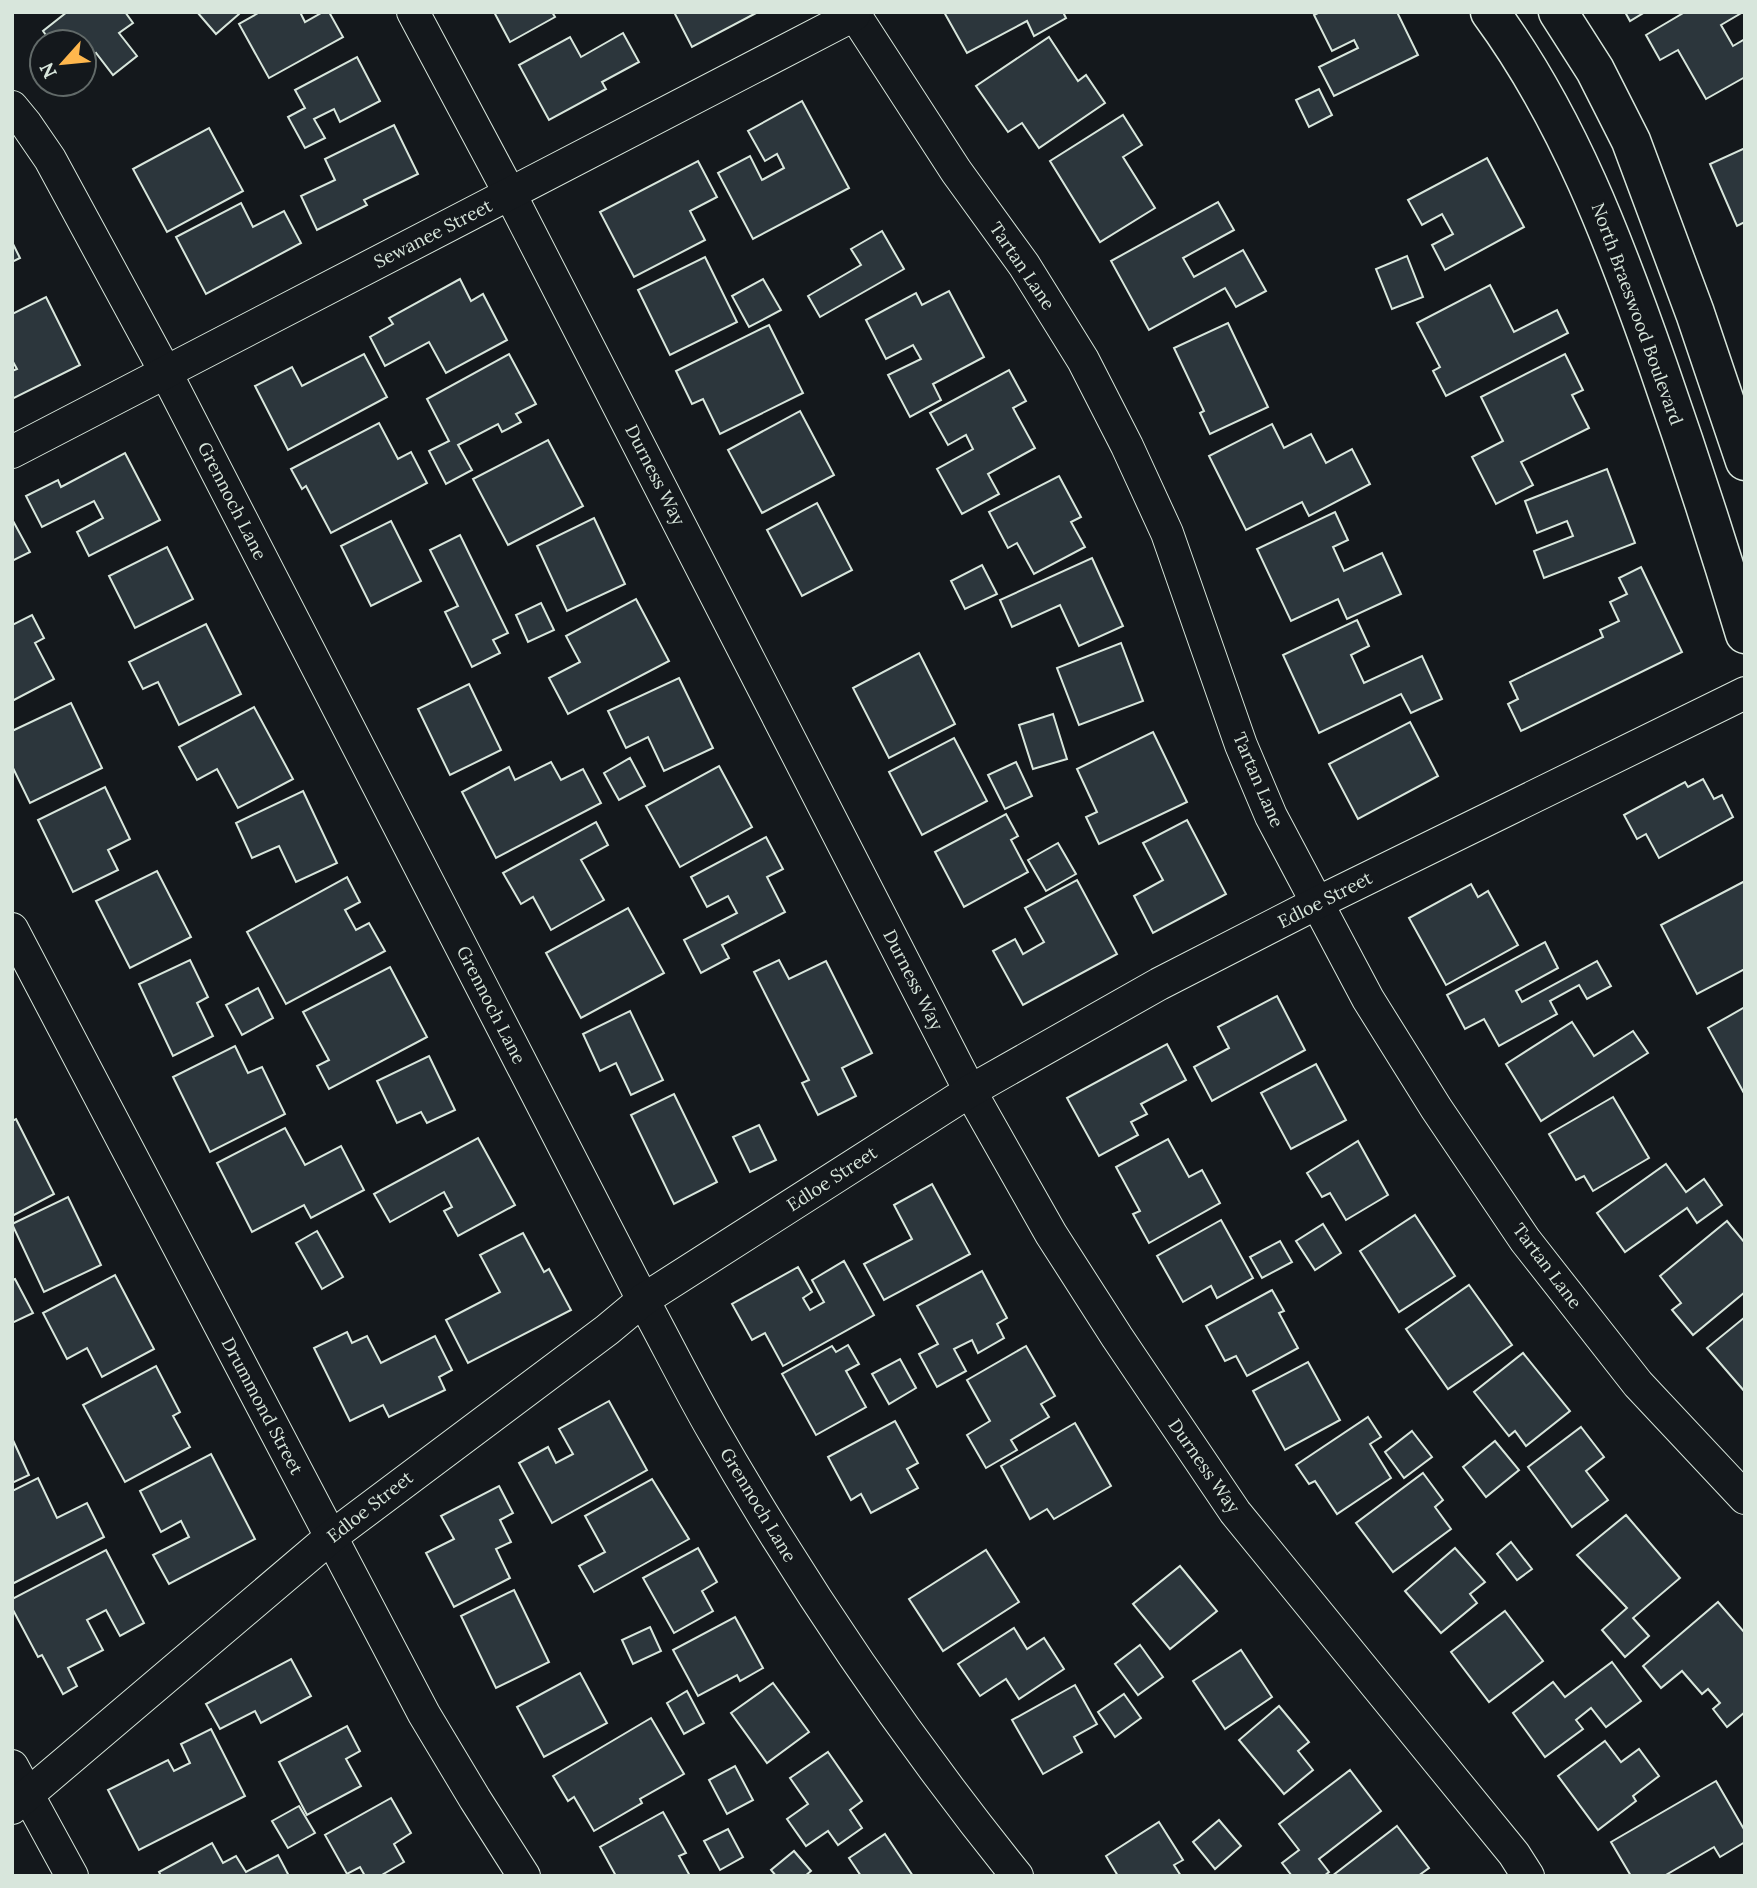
<svg xmlns="http://www.w3.org/2000/svg" width="1757" height="1888" font-family="Lora,serif">
<rect width="100%" height="100%" fill="#14181c"/>
<g fill="#2c363c" stroke="#d8e6dc" stroke-width="2">
<path d="M67,12H125L133,23L119,33L137,56L113,75L96,53L84,63V42H51L43,31Z"/>
<path d="M197,12H238L239,14L216,34Z"/>
<path d="M260,12H300L305,22L323,12H329L343,37L269,78L239,24Z"/>
<path d="M494,12H552L555,17L510,42Z"/>
<path d="M674,12H758L692,47Z"/>
<path d="M944,12H1063L1066,18L1034,36L1027,21L967,53Z"/>
<path d="M1320,12H1397L1418,55L1334,96L1319,67L1358,48L1354,40L1332,51L1314,15Z"/>
<path d="M1625,12H1645L1630,21Z"/>
<path d="M1685,12H1743L1721,25L1733,46L1745,39V77L1706,99L1678,50L1660,60L1646,35Z"/>
<path d="M623,33L639,62L602,82L606,89L549,120L519,65L570,37L581,57Z"/>
<path d="M1049,37L1078,81L1086,75L1105,103L1039,148L1022,123L1008,132L976,86Z"/>
<path d="M357,57L380,101L340,122L334,109L314,119L325,138L305,148L288,117L305,108L295,90Z"/>
<path d="M1319,89L1332,115L1309,127L1296,100Z"/>
<path d="M802,101L849,188L753,239L718,173L750,156L762,180L784,168L777,154L765,161L748,131Z"/>
<path d="M1123,115L1142,145L1123,157L1155,208L1100,242L1050,161Z"/>
<path d="M394,125L418,174L364,200L367,205L317,230L301,196L335,180L325,159Z"/>
<path d="M209,128L243,191L167,232L133,169Z"/>
<path d="M1745,148V222L1737,226L1710,164Z"/>
<path d="M1487,158L1524,227L1445,270L1432,245L1453,234L1442,214L1422,225L1408,200Z"/>
<path d="M698,161L717,197L690,211L705,240L634,277L600,212Z"/>
<path d="M1218,202L1234,230L1183,258L1194,277L1243,250L1266,291L1236,307L1225,288L1149,330L1111,261Z"/>
<path d="M241,203L253,227L284,211L301,243L206,294L176,237Z"/>
<path d="M882,231L904,269L820,317L808,296L861,265L851,249Z"/>
<path d="M12,242L20,258L12,262Z"/>
<path d="M1407,256L1423,297L1392,309L1376,269Z"/>
<path d="M705,257L737,322L670,355L638,290Z"/>
<path d="M460,279L471,301L483,294L507,340L446,373L429,342L385,366L370,337L393,324L389,318Z"/>
<path d="M763,279L781,310L749,327L732,296Z"/>
<path d="M1490,285L1514,332L1557,310L1568,333L1446,396L1433,371L1440,367L1417,323Z"/>
<path d="M949,291L984,357L933,384L941,400L910,417L888,375L921,359L913,345L886,359L866,320L916,293L922,305Z"/>
<path d="M46,297L80,365L12,399V371L17,369L12,360V314Z"/>
<path d="M1228,323L1268,407L1210,434L1200,413L1204,411L1174,348Z"/>
<path d="M769,325L803,393L720,434L703,399L692,404L676,371Z"/>
<path d="M364,354L387,397L288,450L255,386L292,367L302,386Z"/>
<path d="M509,354L536,404L516,414L521,422L502,432L498,424L458,445L472,470L446,484L429,451L449,441L427,399Z"/>
<path d="M1565,354L1583,390L1572,395L1589,428L1521,462L1533,485L1496,504L1472,457L1503,441L1481,397Z"/>
<path d="M1009,370L1026,401L1013,408L1035,448L988,474L999,494L962,514L937,469L973,449L966,435L948,445L930,413Z"/>
<path d="M800,411L834,475L762,513L728,450Z"/>
<path d="M379,423L398,459L411,452L427,483L331,533L306,486L302,489L291,469Z"/>
<path d="M1272,424L1284,448L1311,434L1326,463L1352,449L1370,484L1309,516L1302,502L1246,530L1209,456Z"/>
<path d="M548,440L583,506L508,545L473,479Z"/>
<path d="M125,453L160,520L89,556L77,532L103,518L94,501L42,527L26,496L58,480L61,487Z"/>
<path d="M1607,469L1635,543L1544,578L1534,551L1573,536L1567,521L1537,533L1525,501Z"/>
<path d="M1059,476L1081,517L1071,522L1085,547L1034,574L1017,543L1008,548L989,512Z"/>
<path d="M817,503L852,570L802,596L767,530Z"/>
<path d="M1335,512L1348,540L1333,547L1344,571L1382,553L1401,594L1347,619L1338,599L1291,621L1257,549Z"/>
<path d="M594,518L625,584L567,611L537,546Z"/>
<path d="M12,519L30,552L12,561Z"/>
<path d="M391,521L421,581L371,606L341,546Z"/>
<path d="M460,535L508,633L493,640L500,653L472,667L445,612L458,606L430,550Z"/>
<path d="M167,547L193,599L135,628L109,576Z"/>
<path d="M1092,558L1123,626L1079,646L1060,605L1012,627L1000,600Z"/>
<path d="M982,565L997,594L965,609L951,581Z"/>
<path d="M1641,567L1682,652L1521,731L1508,704L1518,699L1510,682L1603,637L1600,630L1619,621L1610,602L1627,594L1619,578Z"/>
<path d="M636,599L669,661L568,714L549,678L580,662L566,636Z"/>
<path d="M541,603L554,630L528,642L516,615Z"/>
<path d="M32,615L44,638L35,643L54,679L12,701V625Z"/>
<path d="M1357,620L1369,646L1351,655L1364,683L1422,656L1442,699L1411,713L1401,694L1319,733L1283,655Z"/>
<path d="M206,624L241,694L179,725L158,682L143,689L129,662Z"/>
<path d="M1121,643L1143,701L1079,725L1057,668Z"/>
<path d="M919,653L955,724L889,758L853,688Z"/>
<path d="M679,678L713,748L664,771L648,737L626,748L608,711Z"/>
<path d="M469,684L501,750L450,775L418,709Z"/>
<path d="M71,703L102,768L30,803L12,766V731Z"/>
<path d="M254,707L293,779L238,808L217,769L197,780L179,747Z"/>
<path d="M1053,714L1067,759L1033,769L1019,725Z"/>
<path d="M1410,722L1438,776L1358,819L1329,764Z"/>
<path d="M1153,732L1187,802L1099,844L1086,817L1097,812L1077,769Z"/>
<path d="M954,738L987,801L922,835L889,772Z"/>
<path d="M630,758L645,786L619,800L604,773Z"/>
<path d="M551,762L561,780L583,769L601,803L496,858L462,792L509,767L515,780Z"/>
<path d="M1016,762L1032,796L1005,809L988,775Z"/>
<path d="M719,766L752,827L680,867L646,806Z"/>
<path d="M1703,779L1714,799L1722,795L1733,817L1659,858L1646,834L1637,839L1624,815L1685,782L1688,787Z"/>
<path d="M105,787L130,839L108,850L118,870L73,892L38,820Z"/>
<path d="M303,791L337,863L296,882L279,846L252,858L236,823Z"/>
<path d="M1006,814L1018,836L1011,840L1028,872L964,907L935,852Z"/>
<path d="M1187,820L1226,894L1153,933L1134,896L1163,880L1143,843Z"/>
<path d="M596,822L608,845L581,860L604,900L551,930L533,897L521,904L503,873Z"/>
<path d="M766,837L783,869L767,877L785,912L722,945L729,958L701,973L684,940L737,913L728,896L707,907L691,877Z"/>
<path d="M1058,843L1076,874L1046,891L1028,860Z"/>
<path d="M157,871L191,937L130,968L96,901Z"/>
<path d="M347,877L360,902L345,910L356,930L369,923L385,951L286,1004L247,932Z"/>
<path d="M1077,880L1117,954L1023,1005L993,951L1015,939L1023,954L1044,942L1025,908Z"/>
<path d="M1745,881V969L1697,994L1661,925Z"/>
<path d="M1471,884L1478,897L1488,891L1518,945L1446,985L1409,918Z"/>
<path d="M628,908L664,973L581,1018L546,953Z"/>
<path d="M1545,942L1558,968L1516,991L1522,1002L1597,961L1611,986L1587,999L1579,985L1550,1001L1557,1014L1499,1046L1484,1019L1465,1029L1447,995Z"/>
<path d="M190,960L208,997L197,1003L213,1036L173,1056L139,984Z"/>
<path d="M779,960L789,979L826,961L872,1053L842,1068L856,1096L818,1115L802,1083L809,1080L754,972Z"/>
<path d="M390,967L427,1037L329,1089L317,1066L329,1060L303,1012Z"/>
<path d="M258,988L273,1018L242,1035L226,1005Z"/>
<path d="M1277,996L1305,1050L1212,1101L1194,1067L1229,1048L1218,1027Z"/>
<path d="M1745,1007V1095L1708,1028Z"/>
<path d="M630,1011L663,1080L631,1095L616,1063L600,1071L583,1034Z"/>
<path d="M1572,1022L1594,1056L1633,1031L1648,1053L1541,1121L1506,1064Z"/>
<path d="M1167,1044L1186,1080L1141,1104L1147,1114L1131,1122L1138,1135L1099,1156L1067,1098Z"/>
<path d="M235,1046L248,1073L262,1067L285,1114L210,1152L173,1077Z"/>
<path d="M429,1056L455,1110L427,1123L421,1112L397,1123L377,1081Z"/>
<path d="M1316,1064L1346,1120L1291,1149L1261,1093Z"/>
<path d="M674,1094L717,1182L674,1204L631,1115Z"/>
<path d="M1613,1097L1649,1158L1593,1191L1584,1176L1576,1180L1549,1134Z"/>
<path d="M16,1119L54,1194L12,1216V1121Z"/>
<path d="M759,1125L776,1160L750,1172L733,1137Z"/>
<path d="M285,1128L305,1165L341,1146L364,1190L311,1218L304,1205L252,1232L217,1163Z"/>
<path d="M478,1138L515,1205L458,1236L444,1211L452,1207L444,1192L390,1222L374,1194Z"/>
<path d="M1168,1139L1189,1177L1202,1170L1220,1203L1149,1243L1133,1214L1140,1211L1116,1167Z"/>
<path d="M1358,1141L1388,1195L1346,1220L1330,1193L1322,1197L1307,1173Z"/>
<path d="M1666,1164L1686,1192L1704,1179L1722,1205L1697,1223L1687,1208L1625,1252L1597,1213Z"/>
<path d="M932,1184L970,1254L884,1300L864,1264L912,1239L894,1205Z"/>
<path d="M68,1197L101,1265L44,1292L12,1224Z"/>
<path d="M1415,1215L1455,1276L1399,1312L1360,1251Z"/>
<path d="M1221,1220L1253,1278L1217,1298L1211,1286L1183,1302L1157,1256Z"/>
<path d="M1727,1221L1745,1243V1292L1693,1335L1672,1310L1681,1303L1660,1276Z"/>
<path d="M1323,1224L1341,1253L1315,1270L1296,1241Z"/>
<path d="M317,1231L343,1277L322,1289L296,1243Z"/>
<path d="M523,1233L544,1272L549,1269L571,1310L468,1363L446,1320L500,1292L480,1255Z"/>
<path d="M1280,1241L1292,1262L1262,1278L1250,1257Z"/>
<path d="M844,1261L874,1315L783,1366L765,1333L752,1340L732,1304L798,1267L812,1292L803,1298L810,1310L824,1302L812,1280Z"/>
<path d="M982,1271L1007,1318L997,1324L1004,1338L978,1353L972,1340L954,1349L966,1371L937,1387L919,1354L938,1344L917,1306Z"/>
<path d="M115,1275L154,1349L102,1377L87,1348L67,1359L43,1313Z"/>
<path d="M15,1279L33,1313L12,1323V1280Z"/>
<path d="M1469,1285L1512,1345L1448,1389L1406,1329Z"/>
<path d="M1272,1290L1284,1311L1279,1313L1298,1348L1247,1376L1236,1356L1225,1361L1206,1326Z"/>
<path d="M1745,1317V1392L1707,1348Z"/>
<path d="M347,1332L352,1343L367,1336L381,1363L435,1336L452,1370L439,1377L445,1390L389,1417L383,1405L350,1421L314,1348Z"/>
<path d="M848,1345L859,1364L846,1371L866,1407L816,1435L782,1374L832,1346L836,1352Z"/>
<path d="M1026,1346L1055,1396L1041,1404L1049,1417L1011,1440L1017,1450L986,1468L967,1435L990,1421L967,1380Z"/>
<path d="M1523,1353L1570,1411L1526,1446L1515,1431L1509,1436L1474,1392Z"/>
<path d="M900,1359L916,1388L889,1404L872,1374Z"/>
<path d="M1308,1362L1340,1420L1285,1450L1253,1391Z"/>
<path d="M156,1366L180,1412L173,1416L190,1447L125,1482L83,1405Z"/>
<path d="M609,1401L647,1470L552,1523L519,1463L548,1447L556,1463L573,1454L559,1429Z"/>
<path d="M1368,1417L1381,1437L1370,1444L1391,1478L1337,1514L1315,1481L1309,1484L1296,1465Z"/>
<path d="M895,1421L918,1463L907,1469L918,1488L871,1513L861,1494L851,1500L828,1457Z"/>
<path d="M1075,1423L1111,1486L1054,1519L1047,1509L1030,1519L1001,1466Z"/>
<path d="M1581,1427L1604,1457L1586,1471L1608,1500L1572,1527L1528,1467Z"/>
<path d="M1412,1431L1432,1457L1404,1478L1385,1452Z"/>
<path d="M12,1438L29,1475L12,1483Z"/>
<path d="M1495,1441L1519,1470L1486,1497L1463,1467Z"/>
<path d="M211,1454L255,1539L169,1584L153,1555L189,1537L181,1521L161,1532L140,1491Z"/>
<path d="M1423,1473L1443,1500L1435,1507L1451,1529L1393,1572L1356,1523Z"/>
<path d="M38,1478L57,1518L87,1503L104,1537L12,1584V1491Z"/>
<path d="M652,1479L689,1539L594,1592L579,1566L605,1552L585,1516Z"/>
<path d="M499,1486L513,1513L500,1520L511,1542L496,1549L510,1578L454,1607L426,1553L454,1539L441,1516Z"/>
<path d="M1626,1515L1680,1578L1633,1618L1649,1636L1625,1657L1602,1630L1627,1608L1577,1555Z"/>
<path d="M1511,1542L1532,1569L1517,1580L1497,1554Z"/>
<path d="M698,1548L717,1582L702,1591L713,1611L674,1633L643,1578Z"/>
<path d="M1455,1548L1485,1582L1470,1594L1477,1603L1441,1633L1405,1591Z"/>
<path d="M106,1550L144,1623L120,1636L106,1610L87,1620L103,1650L68,1668L77,1686L63,1694L42,1655L38,1657L12,1608V1599Z"/>
<path d="M986,1550L1019,1602L943,1651L909,1599Z"/>
<path d="M1180,1566L1217,1611L1170,1649L1133,1604Z"/>
<path d="M514,1590L549,1662L496,1688L461,1616Z"/>
<path d="M1718,1602L1745,1633V1712L1727,1727L1713,1709L1720,1703L1708,1689L1702,1694L1682,1671L1661,1688L1643,1666Z"/>
<path d="M1505,1611L1543,1661L1489,1702L1451,1652Z"/>
<path d="M735,1617L763,1668L740,1681L737,1675L698,1696L673,1650Z"/>
<path d="M650,1627L661,1651L633,1664L622,1640Z"/>
<path d="M1014,1628L1027,1649L1044,1638L1064,1669L1019,1699L1006,1679L980,1696L958,1664Z"/>
<path d="M1140,1645L1163,1677L1138,1695L1115,1664Z"/>
<path d="M1241,1650L1272,1697L1225,1729L1193,1681Z"/>
<path d="M291,1659L311,1696L261,1723L255,1711L220,1729L206,1704Z"/>
<path d="M1612,1662L1641,1701L1606,1727L1591,1708L1576,1720L1583,1729L1545,1757L1513,1713L1553,1682L1565,1697Z"/>
<path d="M580,1673L607,1723L544,1757L517,1707Z"/>
<path d="M773,1683L809,1732L767,1763L731,1713Z"/>
<path d="M1075,1685L1097,1724L1074,1737L1082,1752L1043,1774L1012,1720Z"/>
<path d="M687,1691L704,1723L684,1734L667,1703Z"/>
<path d="M1124,1694L1141,1718L1115,1737L1098,1712Z"/>
<path d="M1279,1706L1309,1742L1298,1751L1313,1770L1284,1794L1239,1740Z"/>
<path d="M651,1718L684,1774L640,1799L642,1803L594,1831L574,1797L568,1801L553,1776Z"/>
<path d="M347,1726L360,1751L346,1759L361,1786L307,1815L279,1762Z"/>
<path d="M211,1729L245,1796L139,1850L108,1790L168,1760L174,1771L190,1763L181,1744Z"/>
<path d="M1605,1741L1621,1762L1639,1749L1659,1776L1633,1796L1636,1801L1598,1830L1558,1776Z"/>
<path d="M828,1752L862,1801L850,1810L862,1828L838,1845L828,1831L806,1846L787,1819L808,1804L790,1778Z"/>
<path d="M735,1766L753,1800L727,1814L709,1780Z"/>
<path d="M1350,1770L1381,1811L1319,1859L1329,1872L1324,1876H1292L1282,1863L1299,1850L1279,1824Z"/>
<path d="M1716,1781L1745,1831V1842L1720,1857L1714,1847L1664,1876H1631L1611,1842Z"/>
<path d="M391,1798L411,1833L394,1844L404,1862L380,1876H365L360,1867L347,1874L325,1835Z"/>
<path d="M299,1806L315,1833L288,1848L272,1821Z"/>
<path d="M663,1812L686,1853L679,1856L690,1876H616L600,1847Z"/>
<path d="M1219,1820L1241,1846L1215,1869L1193,1842Z"/>
<path d="M1159,1822L1183,1860L1174,1865L1181,1876H1118L1106,1856Z"/>
<path d="M1397,1826L1429,1868L1418,1876H1332Z"/>
<path d="M728,1829L743,1857L720,1870L704,1841Z"/>
<path d="M885,1834L913,1876H861L849,1858Z"/>
<path d="M212,1843L223,1863L236,1856L246,1872L278,1855L289,1876H161L159,1872Z"/>
<path d="M794,1851L811,1871L805,1876H776L771,1870Z"/>
</g>
<g fill="none" stroke-linecap="round" stroke-linejoin="round">
<g stroke="#d8e6dc" stroke-width="34">
<g id="minor">
<path d="M413,12L510,194L970,1091L1051,1234L1117,1337L1235,1512L1514,1854L1528,1876"/>
<path d="M853,12L956,171L1024,265L1083,360L1127,446L1167,533L1241,745L1271,816L1368,999L1436,1108L1525,1240L1638,1384L1745,1498"/>
<path d="M12,107L26,124L50,159L166,373L643,1300C667,1344 689,1389 714,1432C803,1587 905,1737 1017,1876"/>
<path d="M12,452L854,15"/>
<path d="M12,929L424,1714L475,1799L524,1876"/>
<path d="M12,1766L72,1876"/>
<path d="M12,1808L331,1537L607,1330L643,1300L970,1091L1159,984L1317,903L1745,693"/>
</g>
</g>
<g stroke="#d8e6dc" stroke-width="41">
<g id="major">
<path d="M1490,12C1568,118 1615,243 1658,366C1689,455 1718,544 1745,634"/>
<path d="M1558,12L1595,70L1631,141L1695,313L1745,461"/>
</g>
</g>
<use href="#minor" stroke="#14181c" stroke-width="32"/>
<use href="#major" stroke="#14181c" stroke-width="38"/>
</g>
<g text-anchor="middle" stroke-width="5" stroke-linejoin="round" paint-order="stroke">
<g font-size="18" fill="#d8e6dc" stroke="#14181c">
<text transform="translate(433 234) rotate(-27)" y="6">Sewanee Street</text>
<text transform="translate(1022 266) rotate(56)" y="6">Tartan Lane</text>
<text transform="translate(1637 314) rotate(70)" y="6">North Braeswood Boulevard</text>
<text transform="translate(655 475) rotate(63)" y="6">Durness Way</text>
<text transform="translate(232 501) rotate(63)" y="6">Grennoch Lane</text>
<text transform="translate(1258 780) rotate(67)" y="6">Tartan Lane</text>
<text transform="translate(1325 900) rotate(-27)" y="6">Edloe Street</text>
<text transform="translate(913 980) rotate(63)" y="6">Durness Way</text>
<text transform="translate(491 1005) rotate(63)" y="6">Grennoch Lane</text>
<text transform="translate(832 1179) rotate(-33)" y="6">Edloe Street</text>
<text transform="translate(1547 1266) rotate(53)" y="6">Tartan Lane</text>
<text transform="translate(262 1406) rotate(62)" y="6">Drummond Street</text>
<text transform="translate(1204 1466) rotate(55)" y="6">Durness Way</text>
<text transform="translate(758 1505) rotate(59)" y="6">Grennoch Lane</text>
<text transform="translate(370 1507) rotate(-38)" y="6">Edloe Street</text>
</g>
</g>
<rect width="1757" height="1888" fill="none" stroke="#d8e6dc" stroke-width="28"/>
<g transform="translate(63 63) rotate(243)"><circle r="33" fill="#14181c" stroke="#626a69" stroke-width="2"/>
<path d="M0-5L12 26L0 18L-12 26Z" fill="#ffb74d"/>
<text y="-10" font-size="19" font-weight="bold" text-anchor="middle" fill="#d8e6dc">N</text>
</g>
</svg>
